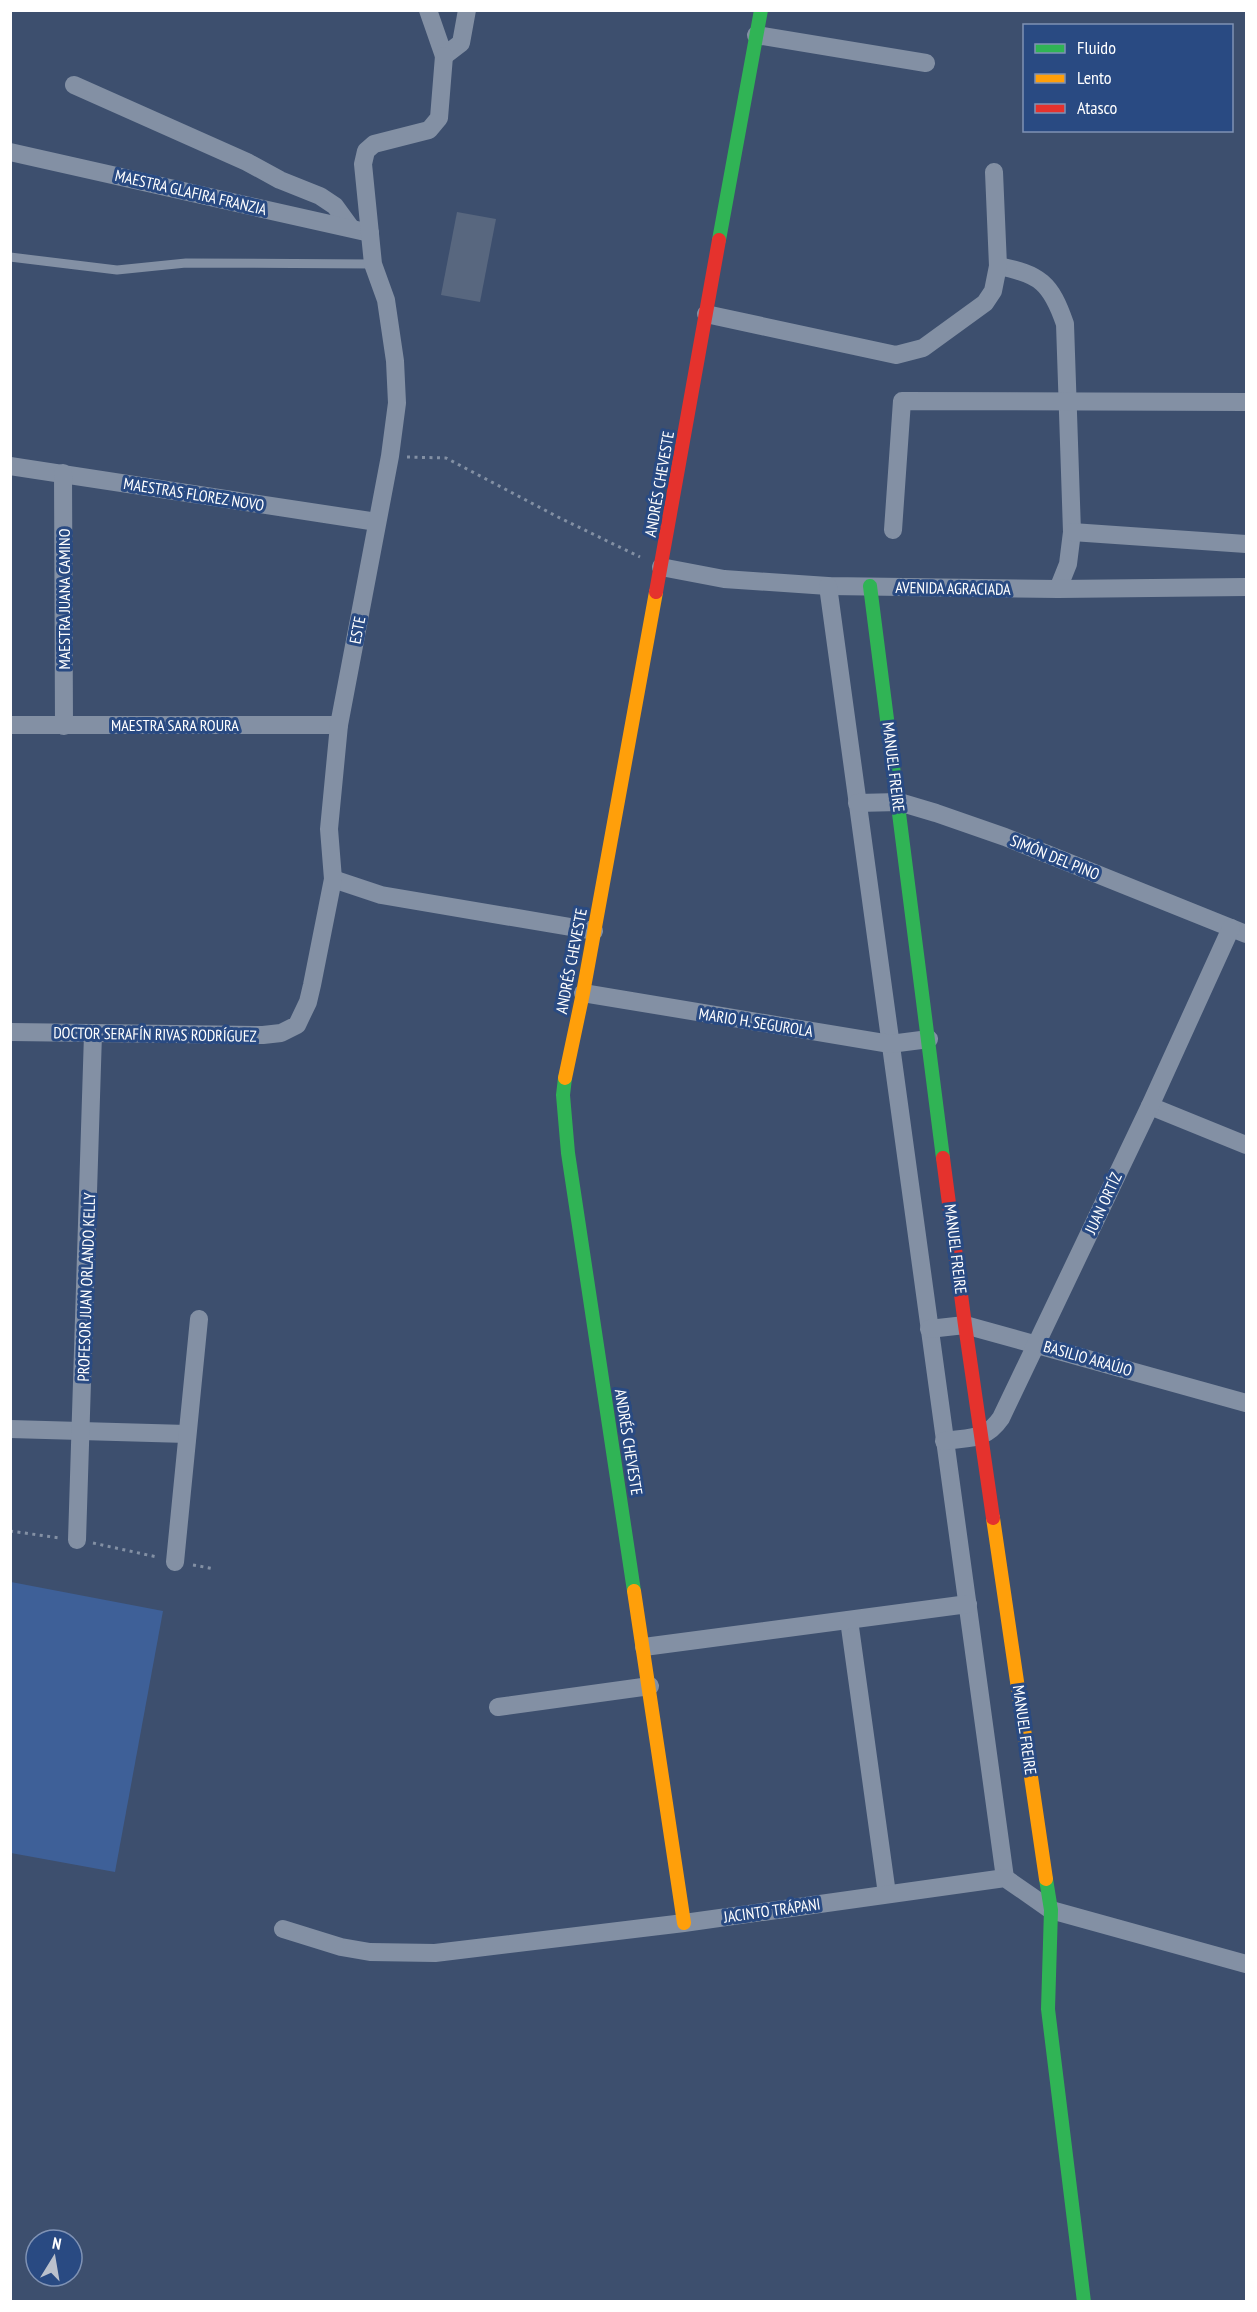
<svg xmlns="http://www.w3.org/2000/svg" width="1257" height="2312" font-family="'PT Sans Narrow',sans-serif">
<rect width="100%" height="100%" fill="#3d4f6e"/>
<path fill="#3e6098" d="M11,1582L163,1611L115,1872L11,1853Z"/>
<path fill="#58677f" d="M457,212L496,219L480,302L441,295Z"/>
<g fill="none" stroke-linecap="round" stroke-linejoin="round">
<g stroke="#8390a4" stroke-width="3" stroke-dasharray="3 4.5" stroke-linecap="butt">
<path d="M407,457L446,458L558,517L640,557"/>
<path d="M10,1531L60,1538"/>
<path d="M93,1543L157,1557"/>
<path d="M193,1565L215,1569"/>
</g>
<path stroke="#8390a4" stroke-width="9" d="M10,257L117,270L186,263L373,264"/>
<g stroke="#8390a4" stroke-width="18">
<path d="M428,10L444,56L461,43L467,10"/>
<path d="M756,35L926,63"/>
<path d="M74,85L247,162L280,180L320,196L335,206L351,228"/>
<path d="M10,152L370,233"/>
<path d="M998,266C1040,274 1051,283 1065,324L1072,532L1068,564L1058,589"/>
<path d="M706,314L896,355L923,348L985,303L993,291L998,266L994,172"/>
<path d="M10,466L377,522"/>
<path d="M63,473L64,726"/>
<path d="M893,530L902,401L1246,402"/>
<path d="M1072,532L1246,544"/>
<path d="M661,567L724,579L828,586L1058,589L1246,587"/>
<path d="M828,586L1005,1878"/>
<path d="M10,725H339"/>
<path d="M857,803L899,802L936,813L1005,837L1246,934"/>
<path d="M333,879L381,895L594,931"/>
<path d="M583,993L890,1044L929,1039"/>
<path d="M10,1032L263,1035L281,1033L297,1025L308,1002L312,985L333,879L329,829L339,725L390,456L397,403L395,361L386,300L373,264L363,164L366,151L374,144L429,130L439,118L444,56"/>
<path d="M1150,1106L1246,1145"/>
<path d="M929,1329L965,1325L1246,1403"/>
<path d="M10,1429L187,1434"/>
<path d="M944,1441C970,1437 985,1441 1001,1418L1150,1106L1231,928"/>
<path d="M77,1540L93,1034"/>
<path d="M175,1562L199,1319"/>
<path d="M849,1620L887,1894"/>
<path d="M644,1647L968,1604"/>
<path d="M498,1707L650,1686"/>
<path d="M283,1929L341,1947L370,1952L435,1953L684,1923L1005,1878L1051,1910L1246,1964"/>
</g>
<g stroke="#30b455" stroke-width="14">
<path d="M719,240L761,10"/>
<path d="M870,586L943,1158"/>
<path d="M565,1078L563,1095L568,1153L634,1591"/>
<path d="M1046,1879L1051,1910L1048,2009L1084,2302"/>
</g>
<g stroke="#ff9f0a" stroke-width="14">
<path d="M565,1078L583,993L656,592"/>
<path d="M993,1518L1046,1879"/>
<path d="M634,1591L684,1923"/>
</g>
<g stroke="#e5322d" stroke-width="14">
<path d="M656,592L719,240"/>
<path d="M943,1158L965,1325L993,1518"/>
</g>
</g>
<g text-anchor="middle" stroke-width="6" stroke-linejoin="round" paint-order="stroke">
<g font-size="16" fill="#fff" stroke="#294a82">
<text transform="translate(191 192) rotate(13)" y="6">MAESTRA GLAFIRA FRANZIA</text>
<text transform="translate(659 484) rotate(-80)" y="6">ANDRÉS CHEVESTE</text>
<text transform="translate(194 494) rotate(9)" y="6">MAESTRAS FLOREZ NOVO</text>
<text transform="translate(953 588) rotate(1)" y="6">AVENIDA AGRACIADA</text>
<text transform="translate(64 599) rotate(-90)" y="6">MAESTRA JUANA CAMINO</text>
<text transform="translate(357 630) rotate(-79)" y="6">ESTE</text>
<text x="175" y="731">MAESTRA SARA ROURA</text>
<text transform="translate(894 767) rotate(83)" y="6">MANUEL FREIRE</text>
<text transform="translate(1055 857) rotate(22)" y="6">SIMÓN DEL PINO</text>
<text transform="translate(571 961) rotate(-79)" y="6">ANDRÉS CHEVESTE</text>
<text transform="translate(756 1022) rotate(9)" y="6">MARIO H. SEGUROLA</text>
<text transform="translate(155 1034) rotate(1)" y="6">DOCTOR SERAFÍN RIVAS RODRÍGUEZ</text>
<text transform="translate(1103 1203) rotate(-65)" y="6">JUAN ORTÍZ</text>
<text transform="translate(956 1249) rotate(83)" y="6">MANUEL FREIRE</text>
<text transform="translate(86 1287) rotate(-88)" y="6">PROFESOR JUAN ORLANDO KELLY</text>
<text transform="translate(1088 1358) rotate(16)" y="6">BASILIO ARAÚJO</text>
<text transform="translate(629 1442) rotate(81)" y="6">ANDRÉS CHEVESTE</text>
<text transform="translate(1025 1730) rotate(82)" y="6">MANUEL FREIRE</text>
<text transform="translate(772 1910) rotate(-8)" y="6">JACINTO TRÁPANI</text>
</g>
</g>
<rect width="1257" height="2312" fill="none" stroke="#ffffff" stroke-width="24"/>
<rect x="1023" y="24" width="210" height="108" fill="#294a82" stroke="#7f92b4" stroke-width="1.5"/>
<rect x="1035" y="44" width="30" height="9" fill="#30b455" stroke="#7f92b4" stroke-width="1.5"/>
<text x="1077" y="54" font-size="18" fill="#ffffff">Fluido</text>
<rect x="1035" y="74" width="30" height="9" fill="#ff9f0a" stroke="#7f92b4" stroke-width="1.5"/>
<text x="1077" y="84" font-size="18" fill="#ffffff">Lento</text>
<rect x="1035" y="104" width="30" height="9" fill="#e5322d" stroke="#7f92b4" stroke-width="1.5"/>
<text x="1077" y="114" font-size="18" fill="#ffffff">Atasco</text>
<g transform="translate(54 2258) rotate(11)"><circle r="28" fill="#294a82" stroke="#7f92b4" stroke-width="1.5"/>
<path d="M0-4.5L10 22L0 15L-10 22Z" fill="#bbc1cc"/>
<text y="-9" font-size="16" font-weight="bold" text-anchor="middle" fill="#ffffff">N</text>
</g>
</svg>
